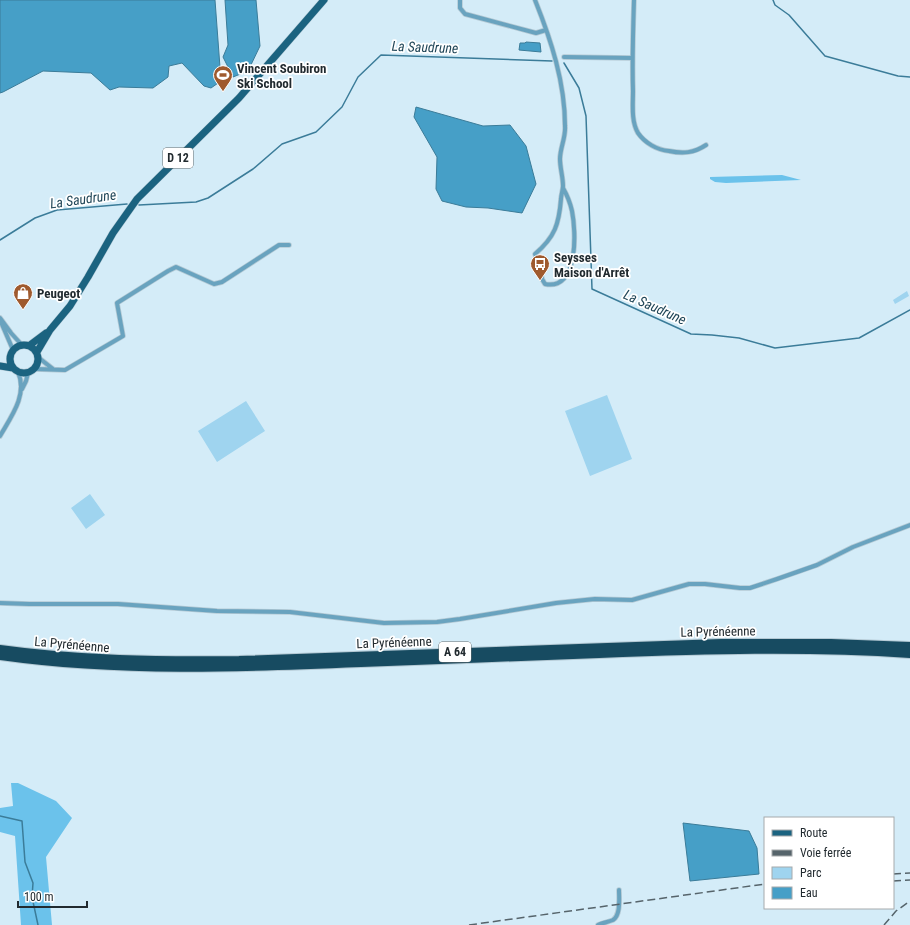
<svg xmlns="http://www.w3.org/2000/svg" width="910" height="925" font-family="'Roboto Condensed',sans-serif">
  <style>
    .green { fill: #9fd4ef }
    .forest { fill: #6bc2eb }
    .water { fill: #469fc7; stroke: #3b7c99 }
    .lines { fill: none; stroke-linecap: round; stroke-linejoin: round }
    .stream { stroke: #3b7c99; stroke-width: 1.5 }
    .minor-casing { stroke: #b4c9d4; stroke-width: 5.5 }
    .primary-casing { stroke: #b4c9d4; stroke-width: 8 }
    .motorway-casing { stroke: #b4c9d4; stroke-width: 10 }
    .minor { stroke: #69a3bf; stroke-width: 4 }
    .primary { stroke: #1b6380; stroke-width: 7 }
    .motorway { stroke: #174b61; stroke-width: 8 }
    .rail { stroke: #56646b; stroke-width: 1.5; stroke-dasharray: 8 4; stroke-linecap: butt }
    .labels { text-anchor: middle; stroke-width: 3.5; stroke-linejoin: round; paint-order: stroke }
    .shield { fill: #fff; stroke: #646a6d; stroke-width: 1 }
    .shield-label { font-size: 12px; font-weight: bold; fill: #212a2f }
    .poi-label { font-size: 13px; font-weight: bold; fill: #212a2f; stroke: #fff; text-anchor: start }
    .street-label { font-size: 13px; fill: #212a2f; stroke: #fff }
    .water-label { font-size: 14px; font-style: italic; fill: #1f4557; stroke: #fff }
  </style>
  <rect width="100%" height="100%" fill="#d4ecf8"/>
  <path class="green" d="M 907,291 L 909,296 L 895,304 L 893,300 Z
    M 607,395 L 632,459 L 590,476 L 565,411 Z
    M 246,401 L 265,431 L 217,462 L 198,431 Z
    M 90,494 L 105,515 L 86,529 L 71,508 Z"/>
  <path class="forest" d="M 782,175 L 801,180 L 726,183 L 715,182 L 710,179 L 710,177 Z
    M 11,783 L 18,783 L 56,801 L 72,818 L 46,857 L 52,925 L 21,925 L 15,836 L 0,832 L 0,808 L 13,806 Z"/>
  <path class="water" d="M 0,0 L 215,0 L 221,81 L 211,88 L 204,86 L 182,63 L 169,66 L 168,77 L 153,88 L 119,87 L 110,90 L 91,73 L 43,71 L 3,92 L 0,93 Z
    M 225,0 L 256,0 L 260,46 L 248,71 L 233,77 L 223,57 L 228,45 Z
    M 526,42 L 540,43 L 541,52 L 519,50 L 520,43 L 525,43 Z
    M 416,107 L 483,126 L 510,125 L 526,146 L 536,184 L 522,213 L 488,208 L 466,207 L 442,201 L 436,189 L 437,157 L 414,117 Z
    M 683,823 L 749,831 L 757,848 L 759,874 L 690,881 Z"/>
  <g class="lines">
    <path class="stream" d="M 773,0 L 775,5 L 789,15 L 825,56 L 898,76 L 910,77
      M 564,63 L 579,88 L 586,116 L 592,289 L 691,334 L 712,335 L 739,338 L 775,348 L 859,338 L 910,310
      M 139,205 L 196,202 L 208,198 L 253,169 L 282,144 L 316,132 L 342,107 L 358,77 L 381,55 L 552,61
      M 0,240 L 35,218 L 57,210 L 127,204
      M 0,816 L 22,821 L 25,862 L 33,883 L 32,897 L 38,925"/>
    <defs>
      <path id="minor" d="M 460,0 L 460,8 L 465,14 L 536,33 L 546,30
        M 535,0 C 551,40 565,82 565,126 C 566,137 560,148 560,159 C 560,168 563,177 563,186 C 563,190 561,195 561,199 C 559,224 555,237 535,254 L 540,265 L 542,279 L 545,284 C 579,291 576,231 572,211 C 570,202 567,195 563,188
        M 634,0 C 633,31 632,61 633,91 C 633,105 631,121 638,133 C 645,143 657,150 669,151 C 683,154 694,153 706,145
        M 564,57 L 632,58
        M 0,318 L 11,333 L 21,344
        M 1,322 L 13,350
        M 39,358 L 53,369
        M 35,369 L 65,370 L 123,336 L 117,303 L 168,271 L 176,267 L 214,284 L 222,282 L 279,245 L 289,245
        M 22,389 L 26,381 L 28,373
        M 0,436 C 11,417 28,395 18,372
        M 0,603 L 29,604 L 118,604 L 217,611 L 290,612 L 384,623 L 437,622 L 460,619 L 556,603 L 595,599 L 632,600 L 689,584 L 705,584 L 740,588 L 750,588 L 777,579 L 817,565 L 853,547 L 910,525
        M 598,925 C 602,923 608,922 613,920 C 621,915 619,898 619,890"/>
      <path id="primary" d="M10 359a14 14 0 1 1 28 0a14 14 0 1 1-28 0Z
        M 30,345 L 46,333
        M 37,352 L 50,330 L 70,306 L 88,277 L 113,233 L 137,199 L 239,98 L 324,0
        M 0,366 L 13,368"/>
      <path id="motorway" d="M 0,649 C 79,660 159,661 239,660 L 721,643 L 831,643 L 910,646
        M 0,656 C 120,673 241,668 361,663 C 440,660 520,657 599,654 C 703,650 806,647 910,654"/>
    </defs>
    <use href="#minor" class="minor-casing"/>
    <use href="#primary" class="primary-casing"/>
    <use href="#motorway" class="motorway-casing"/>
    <use href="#minor" class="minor"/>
    <use href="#primary" class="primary"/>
    <use href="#motorway" class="motorway"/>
    <path class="rail" d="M 893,874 L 910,873
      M 893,881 L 910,880
      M 469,925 L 765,884
      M 884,925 L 896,911 L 910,901"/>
  </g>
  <defs>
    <symbol id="stadium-pin" viewBox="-11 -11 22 30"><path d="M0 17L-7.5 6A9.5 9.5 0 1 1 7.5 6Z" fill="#9f5a2e" stroke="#fff"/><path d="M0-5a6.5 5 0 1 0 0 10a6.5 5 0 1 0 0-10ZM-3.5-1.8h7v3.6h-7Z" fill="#fff"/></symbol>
    <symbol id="bus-pin" viewBox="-11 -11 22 30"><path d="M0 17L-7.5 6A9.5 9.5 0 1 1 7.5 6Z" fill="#9f5a2e" stroke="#fff"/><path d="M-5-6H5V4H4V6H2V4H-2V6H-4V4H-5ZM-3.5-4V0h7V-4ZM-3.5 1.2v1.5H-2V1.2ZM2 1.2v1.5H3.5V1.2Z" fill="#fff"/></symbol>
    <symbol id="shop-pin" viewBox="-11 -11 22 30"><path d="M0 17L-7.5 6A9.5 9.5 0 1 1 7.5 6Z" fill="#9f5a2e" stroke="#fff"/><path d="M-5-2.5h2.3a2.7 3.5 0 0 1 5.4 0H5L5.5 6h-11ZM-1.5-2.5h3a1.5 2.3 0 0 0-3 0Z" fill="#fff"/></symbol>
  </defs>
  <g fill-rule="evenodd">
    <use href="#stadium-pin" x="212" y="64" width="22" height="30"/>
    <use href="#bus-pin" x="529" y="253" width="22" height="30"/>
    <use href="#shop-pin" x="12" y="282" width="22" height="30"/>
  </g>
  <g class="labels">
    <g class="shield">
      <rect x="163" y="148" width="30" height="20" rx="3"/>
      <rect x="439" y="642" width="32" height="20" rx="3"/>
    </g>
    <g class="shield-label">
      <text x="178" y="162">D 12</text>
      <text x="455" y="656">A 64</text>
    </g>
    <g class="poi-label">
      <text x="237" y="73">Vincent Soubiron<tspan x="237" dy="15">Ski School</tspan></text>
      <text x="554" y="262">Seysses<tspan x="554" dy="15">Maison d'Arrêt</tspan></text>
      <text x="37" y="298">Peugeot</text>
    </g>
    <g class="street-label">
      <text transform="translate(718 631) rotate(-1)" y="5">La Pyrénéenne</text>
      <text transform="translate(394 642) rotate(-2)" y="5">La Pyrénéenne</text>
      <text transform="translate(72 644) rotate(5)" y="5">La Pyrénéenne</text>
    </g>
    <g class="water-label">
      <text transform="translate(425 47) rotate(2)" y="5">La Saudrune</text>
      <text transform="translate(83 199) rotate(-8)" y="5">La Saudrune</text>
      <text transform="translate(655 307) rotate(24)" y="5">La Saudrune</text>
    </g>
  </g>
  <rect x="764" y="817" width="130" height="92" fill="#ffffff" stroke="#a6aaac"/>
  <rect x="772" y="830" width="20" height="6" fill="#1b6380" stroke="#a6aaac"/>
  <text x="800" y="837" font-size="12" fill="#212a2f">Route</text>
  <rect x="772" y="850" width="20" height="6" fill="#56646b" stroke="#a6aaac"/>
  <text x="800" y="857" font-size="12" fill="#212a2f">Voie ferrée</text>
  <rect x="772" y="867" width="20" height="12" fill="#9fd4ef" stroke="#a6aaac"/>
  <text x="800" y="877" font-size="12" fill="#212a2f">Parc</text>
  <rect x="772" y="887" width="20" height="12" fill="#469fc7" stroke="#a6aaac"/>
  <text x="800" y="897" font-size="12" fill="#212a2f">Eau</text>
  <path d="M18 901v6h69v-6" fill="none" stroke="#212a2f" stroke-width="2"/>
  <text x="24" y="901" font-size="12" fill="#212a2f" stroke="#ffffff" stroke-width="3" paint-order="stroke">100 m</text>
</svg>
